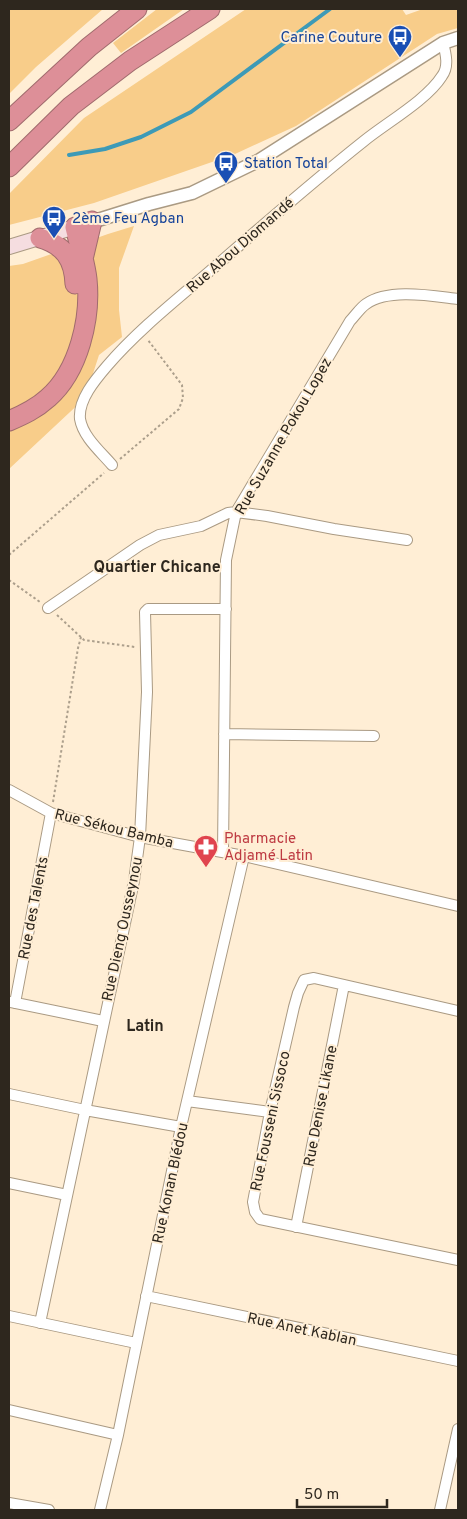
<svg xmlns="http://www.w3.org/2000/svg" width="467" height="1519" font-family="Overpass,sans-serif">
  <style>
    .green { fill: #f8cd8a }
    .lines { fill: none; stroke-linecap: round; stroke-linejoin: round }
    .stream { stroke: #3d9ab7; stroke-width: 4 }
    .minor-casing { stroke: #aa9a83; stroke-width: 12 }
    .tertiary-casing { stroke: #aa9a83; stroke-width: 15 }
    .secondary-casing { stroke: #aa9a83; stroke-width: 16 }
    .motorway-casing { stroke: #a06b6d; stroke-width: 21 }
    .path { stroke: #ac9f8c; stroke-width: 2; stroke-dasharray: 2.5 2.5; stroke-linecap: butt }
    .minor { stroke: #fff; stroke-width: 10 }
    .tertiary { stroke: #fff; stroke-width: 12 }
    .secondary { stroke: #f5dde0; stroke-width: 14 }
    .motorway { stroke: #dd8f98; stroke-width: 19 }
    .labels { text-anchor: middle; stroke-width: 4; stroke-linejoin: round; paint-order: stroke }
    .transit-label { font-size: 15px; fill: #164399; stroke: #ffeed5; text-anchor: start }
    .street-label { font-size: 15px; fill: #2e271e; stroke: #ffeed5 }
    .health-label { font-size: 15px; fill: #be3a42; stroke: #ffeed5; text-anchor: start }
    .neighbourhood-label { font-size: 16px; font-weight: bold; fill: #2e271e; stroke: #ffeed5 }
  </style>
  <rect width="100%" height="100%" fill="#ffeed5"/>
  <path class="green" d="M 9,9 L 103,9 L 36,67 L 9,94 Z
    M 157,9 L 184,9 L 121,53 L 113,43 Z
    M 246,9 L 402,9 L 406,15 L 423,9 L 458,9 L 458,28 L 437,34 L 296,126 L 235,154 L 94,203 L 9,225 L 9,194 L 84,118 Z
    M 134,226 L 119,268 L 119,310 L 122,337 L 99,355 L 85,398 L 9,469 L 9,266 L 23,264 L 108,234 Z"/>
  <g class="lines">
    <path class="stream" d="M 69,155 L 105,149 L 141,137 L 191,112 L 330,9"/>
    <defs>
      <path id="minor" d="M 112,465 C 101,452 83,437 80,419 C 78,400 95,380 107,366 C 137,331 175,301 210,271 C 261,227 311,183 364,141 C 386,123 427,100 442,76 C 449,67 446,54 443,43
        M 48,608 L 140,545 L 159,535 L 201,526 L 228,513 L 236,512 L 267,516 L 334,529 L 407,540
        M 224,734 L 374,736
        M 9,790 L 51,813 L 140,837 L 244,856 L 458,906
        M 223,852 L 226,560 L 236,512 L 350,321 C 355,316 360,308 366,304 C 389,288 432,296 458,299
        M 11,1002 L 103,1021
        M 15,1003 L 51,813
        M 458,1011 L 314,978 L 304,980 L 298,993 L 294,1007 L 270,1112 L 253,1202 L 255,1212 L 260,1219 L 458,1260
        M 9,1094 L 85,1110 L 181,1127
        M 187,1101 L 270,1112
        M 9,1183 L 67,1195
        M 296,1227 L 344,985
        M 146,1296 L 458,1361
        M 9,1316 L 136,1343
        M 40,1323 L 134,881 L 140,837 L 147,692 L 145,612 L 148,609 L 226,609
        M 9,1410 L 118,1435
        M 9,1503 L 49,1510
        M 100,1510 L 118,1435 L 181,1127 L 244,856
        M 440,1510 L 458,1429"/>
      <path id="tertiary" d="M 85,224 L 149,204 L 192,193 L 258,161 L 443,43 L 458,38"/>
      <path id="secondary" d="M 9,247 L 75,227"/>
      <path id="motorway" d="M 9,121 L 89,47 L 137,9
        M 9,167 L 71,106 L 130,61 L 210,9
        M 40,238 C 64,245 74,259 75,284
        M 84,255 L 92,221
        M 9,421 C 23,415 36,409 48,398 C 79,371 91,318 87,279 C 85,261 79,244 75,227"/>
    </defs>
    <use href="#minor" class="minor-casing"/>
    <use href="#tertiary" class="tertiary-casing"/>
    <use href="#secondary" class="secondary-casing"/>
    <use href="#motorway" class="motorway-casing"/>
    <path class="path" d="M 120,459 L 179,409 L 183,398 L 182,385 L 148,340
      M 9,555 L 104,473
      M 9,580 L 40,602
      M 57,615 L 84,640 L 135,647
      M 53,802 L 78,648 L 81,637"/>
    <use href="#minor" class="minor"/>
    <use href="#tertiary" class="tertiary"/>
    <use href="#secondary" class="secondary"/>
    <use href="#motorway" class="motorway"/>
  </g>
  <defs>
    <symbol id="bus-pin" viewBox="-11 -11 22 30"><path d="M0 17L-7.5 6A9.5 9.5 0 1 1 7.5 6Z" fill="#1a4fb4" stroke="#ffeed5"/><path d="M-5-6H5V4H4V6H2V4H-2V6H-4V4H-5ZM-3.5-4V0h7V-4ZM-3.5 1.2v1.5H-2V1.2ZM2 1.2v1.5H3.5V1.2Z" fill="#fff"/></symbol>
    <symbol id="pharmacy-pin" viewBox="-11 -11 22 30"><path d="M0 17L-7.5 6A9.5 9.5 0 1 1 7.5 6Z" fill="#e0444e" stroke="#ffeed5"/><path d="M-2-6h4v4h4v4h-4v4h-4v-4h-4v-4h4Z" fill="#fff"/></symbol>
  </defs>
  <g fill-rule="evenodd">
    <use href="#bus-pin" x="386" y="23" width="28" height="38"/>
    <use href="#bus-pin" x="212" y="149" width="28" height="38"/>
    <use href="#bus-pin" x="40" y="204" width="28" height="38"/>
    <use href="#pharmacy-pin" x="192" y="833" width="28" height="38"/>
  </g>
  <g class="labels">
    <g class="transit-label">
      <text x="382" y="42" text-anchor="end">Carine Couture</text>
      <text x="244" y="168">Station Total</text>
      <text x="72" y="223">2ème Feu Agban</text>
    </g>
    <g class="street-label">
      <text transform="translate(240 245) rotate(-41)" y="5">Rue Abou Diomandé</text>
      <text transform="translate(283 436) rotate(-60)" y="5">Rue Suzanne Pokou Lopez</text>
      <text transform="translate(114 828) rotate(14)" y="5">Rue Sékou Bamba</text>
      <text transform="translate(33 908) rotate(-79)" y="5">Rue des Talents</text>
      <text transform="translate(122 929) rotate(-78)" y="5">Rue Dieng Ousseynou</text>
      <text transform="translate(320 1106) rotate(-79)" y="5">Rue Denise Likane</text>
      <text transform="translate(270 1121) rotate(-78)" y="5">Rue Fousseni Sissoco</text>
      <text transform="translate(170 1183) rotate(-78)" y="5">Rue Konan Blédou</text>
      <text transform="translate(302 1329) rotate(12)" y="5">Rue Anet Kablan</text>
    </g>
    <g class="health-label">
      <text x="224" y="843">Pharmacie<tspan x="224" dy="17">Adjamé Latin</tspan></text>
    </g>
    <g class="neighbourhood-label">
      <text x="157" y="572">Quartier Chicane</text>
      <text x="145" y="1031">Latin</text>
    </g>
  </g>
  <rect width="467" height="1519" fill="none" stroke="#2e271e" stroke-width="20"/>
  <path d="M297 1499v8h90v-8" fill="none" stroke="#2e271e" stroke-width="2.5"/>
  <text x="304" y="1499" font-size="15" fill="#2e271e" stroke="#ffeed5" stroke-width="4" paint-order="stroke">50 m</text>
</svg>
